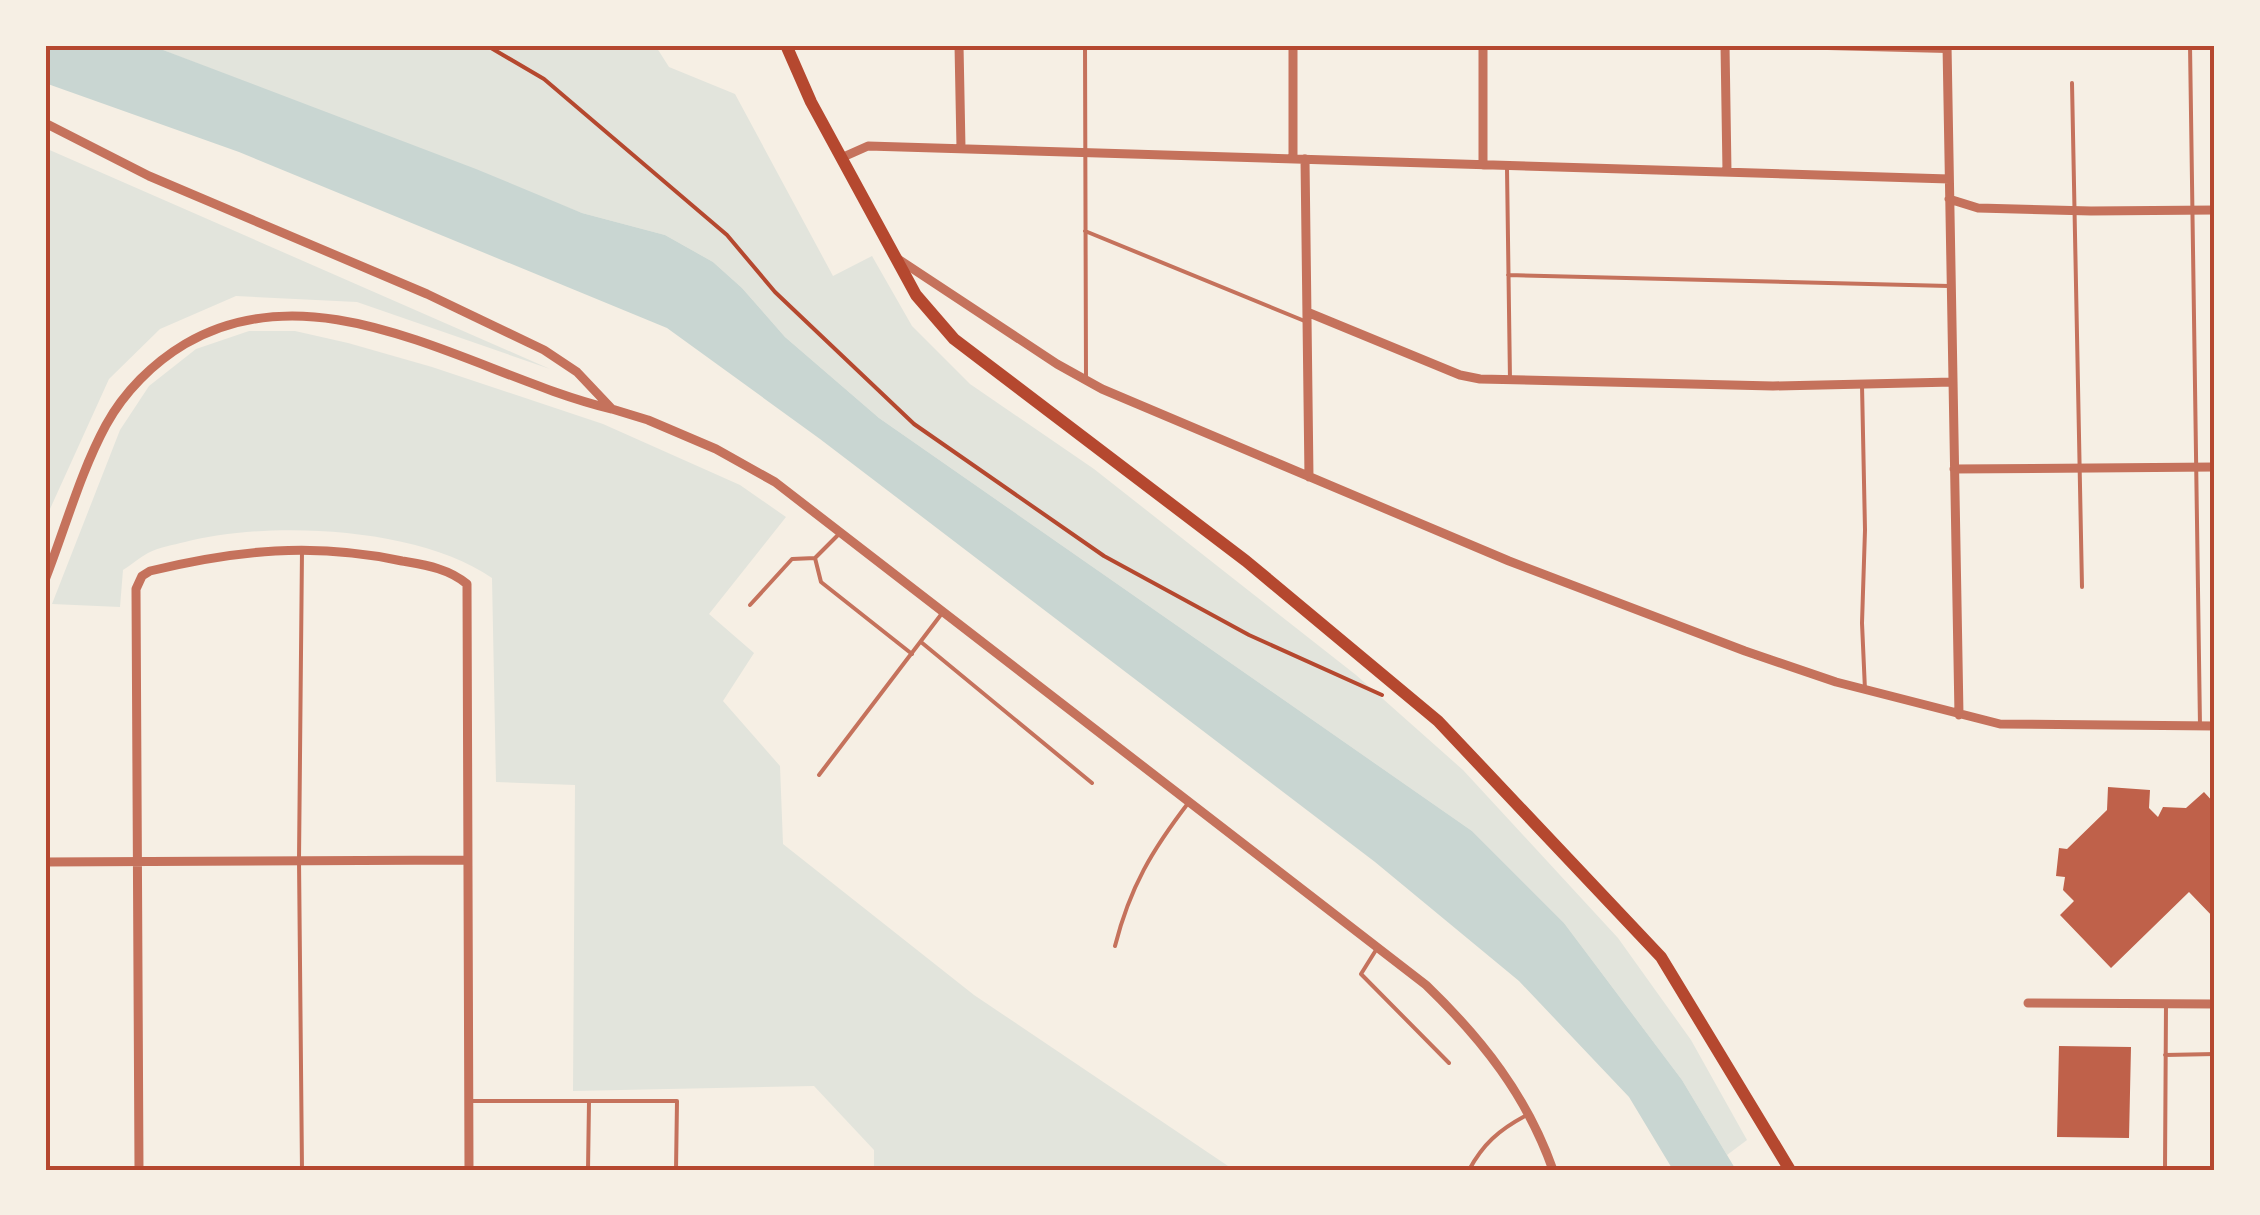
<svg xmlns="http://www.w3.org/2000/svg" width="2260" height="1215" font-family="Arial,sans-serif">
  <style>
    .green { fill: #e2e4dc }
    .water { fill: #c9d6d2 }
    .building { fill: #bf614a }
    .lines { fill: none; stroke-linecap: round; stroke-linejoin: round }
    .path { stroke: #b5482f; stroke-width: 4 }
    .service { stroke: #c5725c; stroke-width: 4 }
    .minor { stroke: #c5725c; stroke-width: 9 }
    .primary { stroke: #b5482f; stroke-width: 12 }
    .neatline { fill: none; stroke: #b5482f; stroke-width: 4 }
  </style>
  <rect width="100%" height="100%" fill="#f6efe4"/>
  <path class="green" d="M 150,45 L 655,45 L 669,67 L 735,94 L 833,276 L 872,256 L 912,326 L 970,384 L 1094,469 L 1356,675 L 1463,770 L 1618,938 L 1691,1040 L 1747,1140 L 1727,1155 L 1682,1080 L 1564,923 L 1472,831 L 879,418 L 785,337 L 742,288 L 713,262 L 665,235 L 582,213 Z
    M 45,148 L 550,369 L 357,302 L 236,296 L 160,329 L 109,379 L 45,520 Z
    M 249,331 L 295,331 L 348,343 L 432,367 L 603,424 L 740,485 L 786,517 L 709,614 L 754,653 L 723,701 L 780,766 L 783,844 L 974,995 L 1234,1170 L 874,1170 L 874,1150 L 814,1086 L 573,1091 L 575,785 L 496,782 L 492,578 C 419,527 270,520 185,542 C 173,545 159,547 148,553 C 139,558 131,565 123,570 L 120,607 L 52,604 L 120,430 L 149,386 L 196,349 Z"/>
  <path class="water" d="M 45,45 L 150,45 L 476,169 L 582,213 L 665,235 L 713,262 L 742,288 L 785,337 L 879,418 L 1472,831 L 1564,923 L 1682,1080 L 1736,1170 L 1673,1170 L 1629,1097 L 1519,981 L 1375,862 L 820,439 L 667,328 L 239,152 L 45,83 Z"/>
  <path class="building" d="M 2108,787 L 2150,790 L 2149,808 L 2158,817 L 2163,807 L 2186,808 L 2204,792 L 2215,804 L 2215,919 L 2189,892 L 2111,968 L 2060,915 L 2074,901 L 2063,890 L 2065,877 L 2056,876 L 2059,848 L 2067,849 L 2107,810 Z
    M 2059,1046 L 2131,1047 L 2129,1138 L 2057,1137 Z"/>
  <g class="lines">
    <path class="path" d="M 486,45 L 544,79 L 727,235 L 775,292 L 914,424 L 1104,556 L 1249,635 L 1382,695"/>
    <path class="service" d="M 1085,45 L 1086,376
      M 1708,45 L 1947,51
      M 2190,45 L 2200,726
      M 2072,83 L 2082,587
      M 1507,169 L 1510,380
      M 1085,231 L 1307,322
      M 1508,275 L 1949,286
      M 1862,385 L 1865,530 L 1862,623 L 1865,690
      M 839,534 L 815,558 L 821,582 L 912,654
      M 302,550 L 299,860 L 302,1170
      M 750,605 L 792,559 L 815,558
      M 921,642 L 1092,783
      M 819,775 L 943,612
      M 1115,946 C 1130,887 1152,850 1189,802
      M 1376,950 L 1361,974 L 1449,1063
      M 2165,1055 L 2215,1054
      M 469,1101 L 677,1101 L 676,1170
      M 469,1170 L 588,1170 L 589,1101
      M 1469,1170 C 1483,1144 1499,1130 1525,1116
      M 2165,1170 L 2166,1005"/>
    <path class="minor" d="M 959,45 L 961,148
      M 1293,45 L 1293,159
      M 1483,45 L 1483,165
      M 1725,45 L 1727,172
      M 1947,45 L 1959,715
      M 45,123 L 149,176 L 427,294 L 544,350 L 577,372 L 612,409 L 648,420 L 716,449 L 775,482 L 1426,985 C 1482,1039 1527,1096 1553,1170
      M 841,158 L 868,146 L 1949,179
      M 1305,159 L 1309,477
      M 1949,199 L 1978,208 L 2091,211 L 2215,210
      M 898,259 L 1057,364 L 1102,389 L 1509,561 L 1745,651 L 1836,682 L 2000,724 L 2215,726
      M 1307,312 L 1460,375 L 1480,379 L 1773,386 L 1953,382
      M 1954,469 L 2215,467
      M 45,580 C 65,529 80,473 106,425 C 124,392 153,363 185,344 C 321,264 477,377 612,409
      M 45,862 L 468,860
      M 2028,1003 L 2215,1004
      M 139,1170 L 136,589 L 142,576 L 150,571 C 236,550 314,542 402,561 C 425,565 448,568 467,584 L 469,1170"/>
    <path class="primary" d="M 786,45 L 811,102 L 916,295 L 954,339 L 1246,561 L 1438,721 L 1661,957 L 1790,1170"/>
  </g>
  <rect width="2260" height="1215" fill="none" stroke="#f6efe4" stroke-width="95"/>
  <rect x="48" y="48" width="2164" height="1120" class="neatline"/>
</svg>
